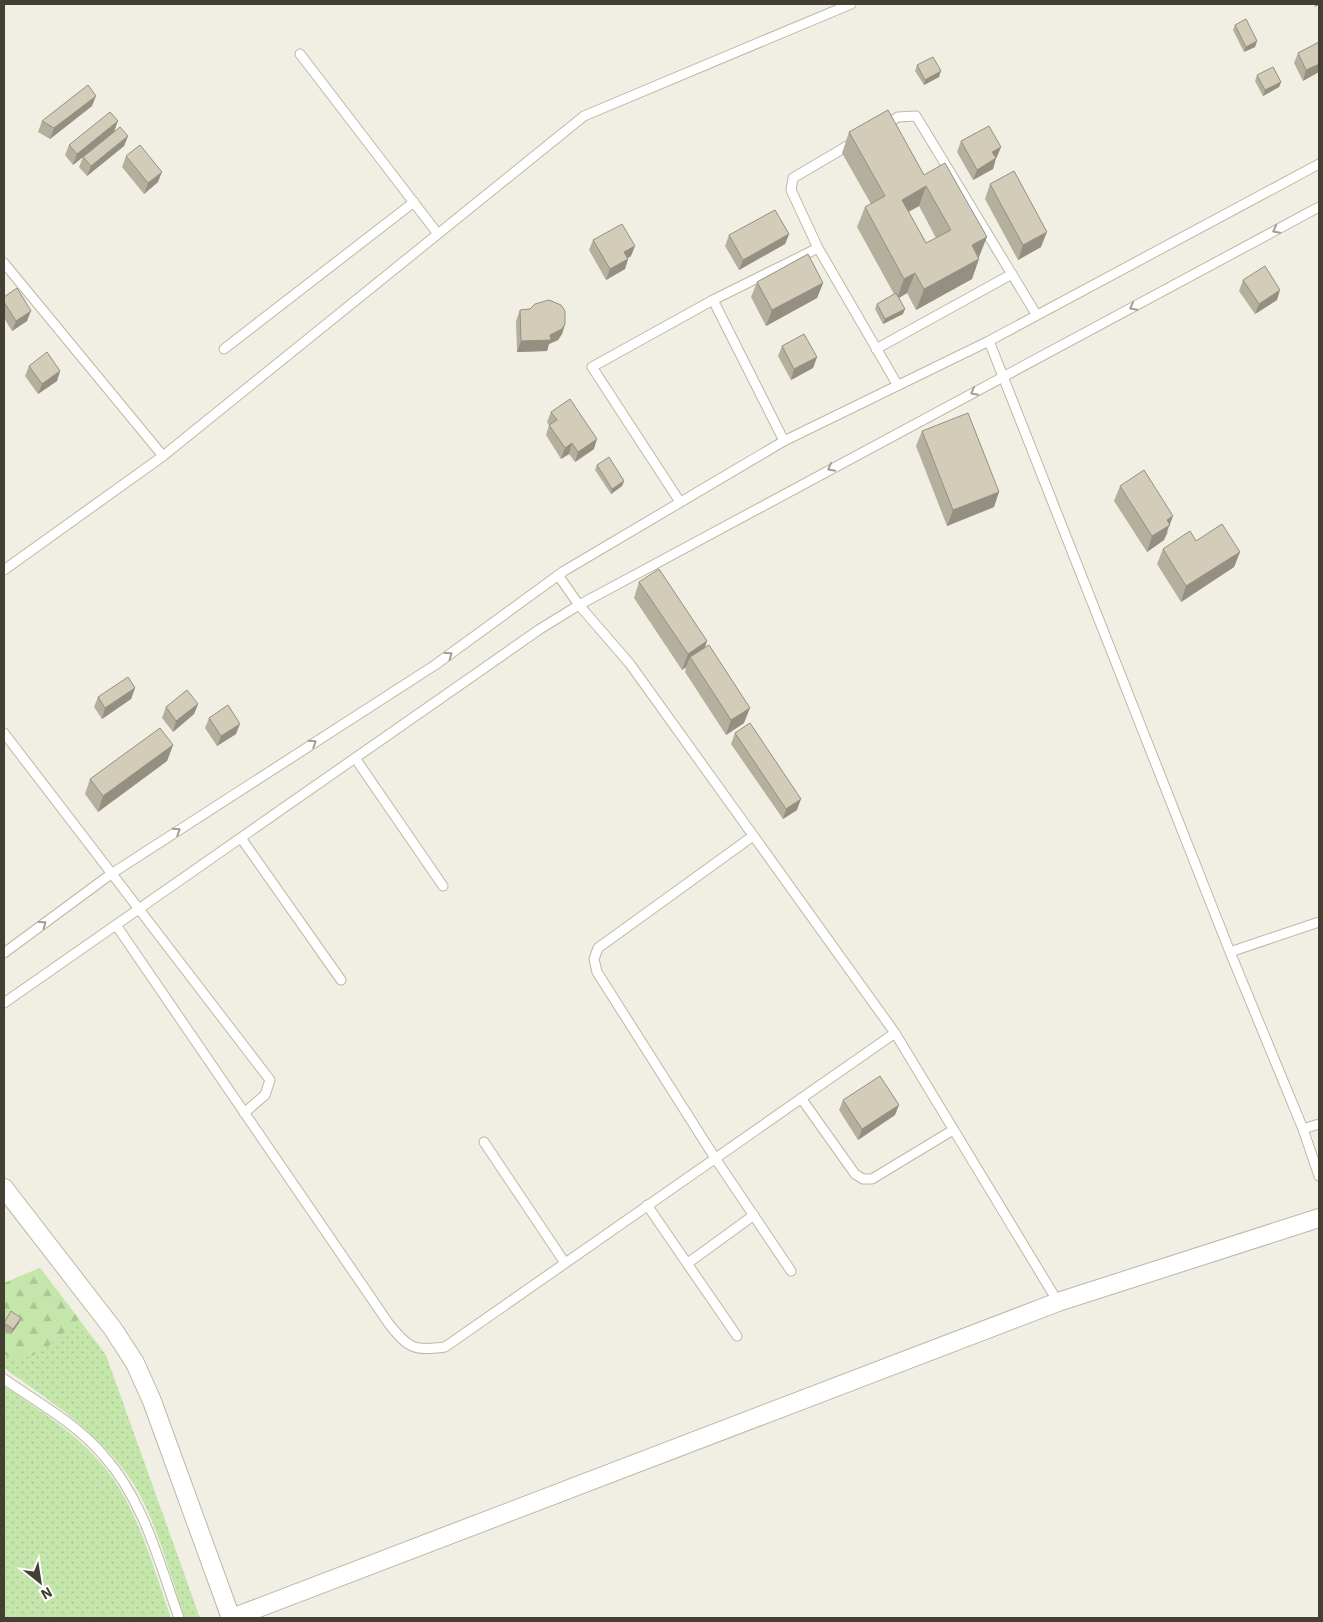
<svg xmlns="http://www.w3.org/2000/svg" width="1323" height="1622" font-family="'IBM Plex Sans',sans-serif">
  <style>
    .grass { fill: url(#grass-dots) }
    .forest { fill: url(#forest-firs) }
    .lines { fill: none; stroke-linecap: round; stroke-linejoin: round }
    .lane-casing { stroke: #bdb8a6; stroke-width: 11 }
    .street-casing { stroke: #bdb8a6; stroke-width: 20 }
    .lane { stroke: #fff; stroke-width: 9 }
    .street { stroke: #fff; stroke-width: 18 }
    .wall { fill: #b5af9e; fill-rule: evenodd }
    .shaded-wall { fill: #948f81 }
    .building { fill: #d3ccb8; stroke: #948f81; fill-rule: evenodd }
    .oneway { stroke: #a19f99 }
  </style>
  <defs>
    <pattern id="grass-dots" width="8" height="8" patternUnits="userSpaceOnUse" patternTransform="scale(1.25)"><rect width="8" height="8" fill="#c4e6ab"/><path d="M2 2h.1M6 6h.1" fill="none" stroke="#aac694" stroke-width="1.8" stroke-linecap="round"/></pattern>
    <pattern id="forest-firs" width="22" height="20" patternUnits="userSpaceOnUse" patternTransform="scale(1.25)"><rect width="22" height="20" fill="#c4e6ab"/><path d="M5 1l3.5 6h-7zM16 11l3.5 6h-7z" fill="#aac694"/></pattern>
  </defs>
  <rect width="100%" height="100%" fill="#f1efe3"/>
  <path class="grass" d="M 40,1268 L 106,1355 L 200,1618 L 185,1618 C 171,1578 155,1515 131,1480 C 99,1432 50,1401 4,1368 L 4,1283 Z
    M 4,1386 C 39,1410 78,1434 105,1468 C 139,1510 153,1568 171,1618 L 4,1618 Z"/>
  <path class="forest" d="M 40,1268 L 79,1319 C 60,1335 31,1371 4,1354 L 4,1283 Z"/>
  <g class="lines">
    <defs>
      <path id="lane" d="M 300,54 L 438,234
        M 883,126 L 898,117 L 916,116 L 1036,314
        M 854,142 L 793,178 L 791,190 L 818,248 L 897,384
        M 4,263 L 163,456
        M 713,300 L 784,441
        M 989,341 L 1230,952 L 1303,1129 L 1319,1176
        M 224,349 L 414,202
        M 876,349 L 1012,274
        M 680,502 L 592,367 L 713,300 L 818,248
        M 4,570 L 163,456 L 584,116 L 851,4
        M 558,575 L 579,605 L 630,664 L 895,1033 L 1058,1302
        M 4,733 L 270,1080 L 265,1095 L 244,1113
        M 355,758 L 443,886
        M 753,836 L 598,948 L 594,959 L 597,972 L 715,1158 L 791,1271
        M 241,838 L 341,980
        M 116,925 L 389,1324 C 409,1349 414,1351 445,1347 L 895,1033
        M 1230,952 L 1319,922
        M 4,953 L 111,874 L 435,665 L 564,571 L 784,441 L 989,341 L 1319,164
        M 4,1003 L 540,629 L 579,605 L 1319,207
        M 801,1098 L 855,1174 L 863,1179 L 872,1179 L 953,1130
        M 1303,1129 L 1319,1124
        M 484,1142 L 565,1263
        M 647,1205 L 737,1336
        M 688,1263 L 754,1215
        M 4,1379 C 37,1402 77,1424 104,1456 C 144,1501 159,1562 179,1618"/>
      <path id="street" d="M 4,1188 L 113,1329 L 135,1363 L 152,1401 L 231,1618
        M 232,1618 L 1058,1302 L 1319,1218"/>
    </defs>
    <use href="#lane" class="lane-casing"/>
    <use href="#street" class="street-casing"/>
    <use href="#lane" class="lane"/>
    <use href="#street" class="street"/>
  </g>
  <path class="wall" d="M 1235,25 L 1257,41 L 1255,47 L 1244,52 L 1233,30 Z
    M 1319,42 L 1303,81 L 1294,63 L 1298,53 Z
    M 917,65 L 939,77 L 924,85 L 915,71 Z
    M 1257,75 L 1281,82 L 1279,87 L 1263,96 L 1255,81 Z
    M 92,106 L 50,139 L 38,132 L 42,121 Z
    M 114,132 L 128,136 L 124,146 L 87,176 L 79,167 L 83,157 L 73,165 L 65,155 L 69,145 Z
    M 849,132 L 924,175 L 979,257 L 972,279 L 916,310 L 907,293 L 899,298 L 903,314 L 883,324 L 875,309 L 877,304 L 894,294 L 857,227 L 865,207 L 871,204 L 842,153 ZM 919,206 L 936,238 L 926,243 L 908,212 Z
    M 961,141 L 997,157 L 996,158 L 993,169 L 973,180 L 957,152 Z
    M 126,156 L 158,182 L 144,194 L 122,167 Z
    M 990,184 L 1041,247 L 1018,260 L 985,199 Z
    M 789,234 L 785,244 L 739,270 L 725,246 L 729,235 Z
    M 593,240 L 631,256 L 628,258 L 628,259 L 625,269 L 606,280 L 589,250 Z
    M 1243,280 L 1277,300 L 1255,314 L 1239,291 Z
    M 757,282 L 823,283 L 817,298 L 766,326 L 751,297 Z
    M 4,297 L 27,321 L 12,331 L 4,318 Z
    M 530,309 L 565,324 L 562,334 L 558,340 L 549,344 L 547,351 L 517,352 L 516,321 L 520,310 Z
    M 782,346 L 817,357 L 813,368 L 791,380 L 778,356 Z
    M 29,366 L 60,371 L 57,381 L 38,394 L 25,376 Z
    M 551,412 L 594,449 L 575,462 L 569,454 L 561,459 L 546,435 L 549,425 L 547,422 Z
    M 922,431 L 994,507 L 947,526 L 916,446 Z
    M 597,465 L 624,481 L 622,486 L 611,494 L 595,470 Z
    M 1120,486 L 1168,532 L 1164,540 L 1147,552 L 1114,501 Z
    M 1196,541 L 1240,552 L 1234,567 L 1181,602 L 1157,564 L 1163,549 Z
    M 639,582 L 705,647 L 744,723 L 726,735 L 685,672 L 686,667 L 682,670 L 634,598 Z
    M 135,688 L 131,699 L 102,719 L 94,707 L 98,697 Z
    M 198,704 L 194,714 L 173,732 L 162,718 L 166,707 Z
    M 209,718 L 236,734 L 217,746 L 205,728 Z
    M 735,733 L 797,810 L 783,819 L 731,744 Z
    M 173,745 L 167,761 L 98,812 L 85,794 L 90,779 Z
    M 843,1100 L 895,1115 L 858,1140 L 839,1110 Z
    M 4,1322 L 19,1323 L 11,1334 L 4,1329 Z"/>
  <path class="shaded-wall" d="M 1316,4 L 1319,4 L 1319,5 L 1314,7 Z
    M 1257,41 L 1255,47 L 1244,52 L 1246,47 Z
    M 1319,64 L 1319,72 L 1303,81 L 1306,70 Z
    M 941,71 L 939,77 L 924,85 L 925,80 Z
    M 1281,82 L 1279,87 L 1263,96 L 1265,90 Z
    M 96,96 L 92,106 L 50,139 L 54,128 Z
    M 118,121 L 114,132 L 73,165 L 77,154 Z
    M 128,136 L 124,146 L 87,176 L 91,166 Z
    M 1001,147 L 997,157 L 989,162 L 992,152 Z
    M 996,158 L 993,169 L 973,180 L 977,170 Z
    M 162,172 L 158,182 L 144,194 L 148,183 Z
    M 926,186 L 919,206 L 894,220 L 902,200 Z
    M 1047,232 L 1041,247 L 1018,260 L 1023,245 Z
    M 789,234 L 785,244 L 739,270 L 743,260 Z
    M 987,237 L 979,257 L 964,266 L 972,245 Z
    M 635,246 L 631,256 L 621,262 L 624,252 Z
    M 628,259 L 625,269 L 606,280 L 610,269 Z
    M 979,259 L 972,279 L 916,310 L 924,289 Z
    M 915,273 L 907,293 L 897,299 L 904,279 Z
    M 823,283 L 817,298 L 766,326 L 772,310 Z
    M 1280,290 L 1277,300 L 1255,314 L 1259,304 Z
    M 905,309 L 903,314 L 883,324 L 885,319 Z
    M 31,311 L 27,321 L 12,331 L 16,321 Z
    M 565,324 L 562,334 L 558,340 L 549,344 L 547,351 L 517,352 L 521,341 L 550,335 Z
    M 817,357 L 813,368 L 791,380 L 794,369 Z
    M 60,371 L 57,381 L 38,394 L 42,384 Z
    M 597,439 L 594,449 L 575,462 L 578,452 Z
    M 572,443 L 569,454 L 561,459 L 565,448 Z
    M 624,481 L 622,486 L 611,494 L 612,489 Z
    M 999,492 L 994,507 L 947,526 L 953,510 Z
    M 1173,516 L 1164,540 L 1147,552 L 1152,536 L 1167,520 Z
    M 1240,552 L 1234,567 L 1181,602 L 1186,586 Z
    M 707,641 L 702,657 L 690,657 L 686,667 L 682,670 L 688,654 Z
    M 135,688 L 131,699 L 102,719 L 105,708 Z
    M 198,704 L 194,714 L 173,732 L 176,721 Z
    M 750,708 L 744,723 L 726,735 L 731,720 Z
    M 240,724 L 236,734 L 217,746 L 221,736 Z
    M 173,745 L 167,761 L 98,812 L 103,796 Z
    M 801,799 L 797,810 L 783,819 L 786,809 Z
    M 899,1105 L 895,1115 L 858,1140 L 862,1129 Z
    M 21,1318 L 19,1323 L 11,1334 L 13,1329 Z"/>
  <path class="building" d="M 1246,19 L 1257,41 L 1246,47 L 1235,25 Z
    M 1319,42 L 1319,64 L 1306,70 L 1298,53 Z
    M 933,57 L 941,71 L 925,80 L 917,65 Z
    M 1273,67 L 1281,82 L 1265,90 L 1257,75 Z
    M 88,85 L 96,96 L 54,128 L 42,121 Z
    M 888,110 L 924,175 L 945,163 L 987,237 L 972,245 L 979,259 L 924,289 L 915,273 L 904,279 L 865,207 L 885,196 L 849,132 ZM 926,186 L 951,230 L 926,243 L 902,200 Z
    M 110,112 L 118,121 L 77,154 L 69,145 Z
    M 989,126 L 1001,147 L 992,152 L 996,158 L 977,170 L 961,141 Z
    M 120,127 L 128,136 L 91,166 L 83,157 Z
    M 140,145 L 162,172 L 148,183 L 126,156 Z
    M 1014,171 L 1047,232 L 1023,245 L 990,184 Z
    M 775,210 L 789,234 L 743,260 L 729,235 Z
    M 622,224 L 635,246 L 624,252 L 628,259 L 610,269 L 593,240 Z
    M 808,254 L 823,283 L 772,310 L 757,282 Z
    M 1265,266 L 1280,290 L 1259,304 L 1243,280 Z
    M 17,288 L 31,311 L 16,321 L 4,302 L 4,297 Z
    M 896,293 L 905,309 L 885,319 L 877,304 Z
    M 549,300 L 561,305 L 565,311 L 565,324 L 562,329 L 550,335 L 551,340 L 521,341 L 520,310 L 530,309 L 535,304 Z
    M 804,334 L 817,357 L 794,369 L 782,346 Z
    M 47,352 L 60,371 L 42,384 L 29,366 Z
    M 570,399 L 597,439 L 578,452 L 572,443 L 565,448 L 549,425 L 557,420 L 551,412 Z
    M 968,413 L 999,492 L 953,510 L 922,431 Z
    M 609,457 L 624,481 L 612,489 L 597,465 Z
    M 1144,470 L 1173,516 L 1167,520 L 1170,525 L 1152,536 L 1120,486 Z
    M 1222,524 L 1240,552 L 1186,586 L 1163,549 L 1190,531 L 1196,541 Z
    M 659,569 L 707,641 L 688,654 L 639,582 Z
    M 709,645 L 750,708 L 731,720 L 690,657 Z
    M 128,677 L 135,688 L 105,708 L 98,697 Z
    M 187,690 L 198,704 L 176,721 L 166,707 Z
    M 228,705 L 240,724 L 221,736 L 209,718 Z
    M 750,723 L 801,799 L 786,809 L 735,733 Z
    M 160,728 L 173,745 L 103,796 L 90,779 Z
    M 880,1076 L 899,1105 L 862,1129 L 843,1100 Z
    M 11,1311 L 21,1318 L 13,1329 L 4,1323 Z"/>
  <defs><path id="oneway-chevron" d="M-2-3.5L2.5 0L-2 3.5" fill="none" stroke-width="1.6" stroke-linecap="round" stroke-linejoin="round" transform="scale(1.25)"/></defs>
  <g class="oneway">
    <use href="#oneway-chevron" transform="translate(1276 230) rotate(152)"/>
    <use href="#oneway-chevron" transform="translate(1133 307) rotate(152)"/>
    <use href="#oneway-chevron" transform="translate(974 392) rotate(152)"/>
    <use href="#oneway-chevron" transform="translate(831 468) rotate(152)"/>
    <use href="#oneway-chevron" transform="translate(449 655) rotate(-36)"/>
    <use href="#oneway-chevron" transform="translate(313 743) rotate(-33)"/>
    <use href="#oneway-chevron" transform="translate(177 831) rotate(-33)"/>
    <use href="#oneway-chevron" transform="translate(43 924) rotate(-36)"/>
  </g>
  <rect width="1323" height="1622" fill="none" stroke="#433f33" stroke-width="10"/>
  <g transform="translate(40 1582) rotate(150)" stroke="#ffffff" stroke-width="4" paint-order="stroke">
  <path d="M0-4L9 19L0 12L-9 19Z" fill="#433f33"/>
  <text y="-8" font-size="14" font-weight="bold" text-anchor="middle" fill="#433f33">N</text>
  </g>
</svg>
